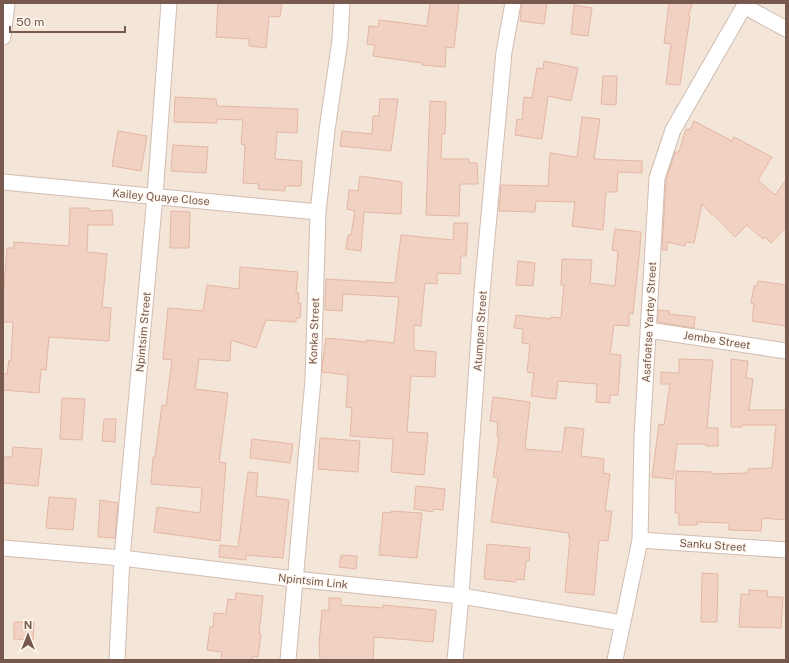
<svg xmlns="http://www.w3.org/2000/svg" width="789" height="663" font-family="'Public Sans',sans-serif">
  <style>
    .residential { fill: #f4e5d9 }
    .building { fill: #f1d1c2; stroke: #e4b6a3 }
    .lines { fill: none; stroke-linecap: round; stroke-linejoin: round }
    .street-casing { stroke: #d1bdb2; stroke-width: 17 }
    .street { stroke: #fff; stroke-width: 15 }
    .labels { text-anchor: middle; stroke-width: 3; stroke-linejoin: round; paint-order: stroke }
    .street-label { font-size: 11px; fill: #77594d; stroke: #fff8f1 }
  </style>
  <rect width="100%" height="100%" fill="#fcf4ea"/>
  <path class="residential" d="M 3,3 L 786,3 L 786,660 L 3,660 Z"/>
  <path class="building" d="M 218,3 L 282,3 L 280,17 L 269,16 L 266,48 L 249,46 L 249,39 L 216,37 Z
    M 430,3 L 459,3 L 454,48 L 446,47 L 445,67 L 422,65 L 422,63 L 373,56 L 375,45 L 367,44 L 369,26 L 378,27 L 379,20 L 427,26 Z
    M 522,3 L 547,3 L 544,24 L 520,21 Z
    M 669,3 L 693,3 L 688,15 L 690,16 L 680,85 L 666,84 L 671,44 L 664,43 Z
    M 574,5 L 592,8 L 588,36 L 571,34 Z
    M 544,61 L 578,68 L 571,101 L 548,96 L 542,139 L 515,135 L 517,119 L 522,120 L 524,97 L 532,98 L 537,68 L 543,69 Z
    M 603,76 L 617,76 L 616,105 L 601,104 Z
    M 175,97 L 216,99 L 217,106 L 298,109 L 297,133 L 277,132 L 275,159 L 302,161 L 301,186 L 285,186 L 285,191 L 258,189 L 259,184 L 243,183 L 245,145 L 241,144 L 243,120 L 217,119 L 217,123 L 174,122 Z
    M 380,99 L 398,99 L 391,151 L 340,146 L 342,131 L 372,134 L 373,116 L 379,116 Z
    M 430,101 L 446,102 L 445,134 L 442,134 L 441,159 L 469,159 L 469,163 L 477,163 L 478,184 L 460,184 L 459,216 L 426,215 Z
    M 582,117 L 600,119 L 594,159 L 642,161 L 642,173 L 618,172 L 617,192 L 606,192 L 603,230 L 572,226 L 575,202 L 536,201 L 535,212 L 499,211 L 501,185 L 548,186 L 550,153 L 577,157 Z
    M 694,121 L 732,141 L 734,137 L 772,157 L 758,180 L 775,195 L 786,180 L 786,227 L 771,243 L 765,237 L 763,239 L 747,225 L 735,237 L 713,214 L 712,215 L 702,204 L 694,243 L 686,242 L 685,246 L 667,242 L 667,250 L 662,250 L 666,180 L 675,152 L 679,152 L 686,129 L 690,130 Z
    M 118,131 L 147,136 L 141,171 L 112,166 Z
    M 173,145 L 208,147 L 206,173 L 171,171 Z
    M 360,176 L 402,182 L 401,214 L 364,212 L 361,251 L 346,249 L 348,235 L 351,235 L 355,211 L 347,209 L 349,190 L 358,191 Z
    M 70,208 L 89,208 L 89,211 L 112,210 L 113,225 L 88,225 L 87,252 L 107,254 L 102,307 L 111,308 L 109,341 L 49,337 L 46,370 L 41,369 L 39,393 L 3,390 L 3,374 L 7,374 L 9,360 L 11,361 L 13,322 L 3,322 L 3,288 L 4,288 L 7,248 L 14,248 L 14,242 L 69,246 Z
    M 171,211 L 190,212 L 189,248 L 170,248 Z
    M 454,223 L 468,223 L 466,256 L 461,256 L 460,274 L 437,273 L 437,284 L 425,283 L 421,326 L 414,325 L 414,350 L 436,352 L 435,377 L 411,376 L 407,432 L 428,433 L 424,475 L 391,472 L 393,439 L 350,436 L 352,408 L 346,407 L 348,375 L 322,372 L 322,366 L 326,338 L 367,342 L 367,340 L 394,343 L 399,297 L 343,294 L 342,311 L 325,310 L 326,279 L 395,283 L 401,235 L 453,240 Z
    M 615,229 L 641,232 L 640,247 L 633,314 L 629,313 L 629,326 L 614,325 L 610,354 L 621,355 L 618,395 L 610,395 L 610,403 L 596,402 L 597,384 L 558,381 L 556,399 L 531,396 L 534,373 L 527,372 L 530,344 L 522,343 L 523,329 L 514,328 L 516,315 L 551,319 L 551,317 L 561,318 L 564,285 L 561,285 L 562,259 L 592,260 L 590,283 L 615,286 L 618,251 L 612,250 Z
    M 518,261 L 535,263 L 533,286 L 516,285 Z
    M 240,267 L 298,272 L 296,293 L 299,293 L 298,303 L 301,303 L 300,318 L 296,318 L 296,322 L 266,320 L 256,348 L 231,340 L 230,361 L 199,359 L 195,389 L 228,393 L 219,462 L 226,463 L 220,541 L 154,532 L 157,507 L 200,513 L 202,488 L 151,484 L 153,457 L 155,458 L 162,405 L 166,406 L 172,360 L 163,359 L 168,308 L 203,311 L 207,285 L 239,289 Z
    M 758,281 L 786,285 L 786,326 L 752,321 L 754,304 L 751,303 L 754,286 L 757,286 Z
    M 658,310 L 670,311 L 669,314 L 695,317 L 694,328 L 658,322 Z
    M 679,359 L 713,360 L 707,428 L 718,428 L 718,446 L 706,446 L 706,444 L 677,444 L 673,479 L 652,477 L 659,424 L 664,425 L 670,384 L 661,384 L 661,372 L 679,373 Z
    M 731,359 L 748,361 L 746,378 L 753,379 L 749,410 L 786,410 L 786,520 L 762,518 L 761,531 L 729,530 L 729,523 L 697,522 L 697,525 L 679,525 L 679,513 L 675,513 L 676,471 L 712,472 L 712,474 L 748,473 L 748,469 L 772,468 L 776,425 L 742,425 L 742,427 L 731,427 Z
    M 493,397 L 530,402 L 525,449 L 562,452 L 565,427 L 584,429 L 581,456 L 604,459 L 603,473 L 610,474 L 605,511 L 612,511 L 608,541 L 599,540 L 594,595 L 565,592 L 570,537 L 568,537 L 569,533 L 491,522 L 498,477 L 493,477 L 499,437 L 497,436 L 498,422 L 490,421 Z
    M 62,398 L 85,399 L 82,440 L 60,439 Z
    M 104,419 L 116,419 L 115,442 L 102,441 Z
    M 320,438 L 360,441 L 358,472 L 318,469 Z
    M 252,439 L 293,444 L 290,463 L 250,458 Z
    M 13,447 L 42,449 L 38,486 L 3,483 L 3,457 L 12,457 Z
    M 248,472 L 258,473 L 256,496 L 289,500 L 283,558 L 246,555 L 246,560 L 219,557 L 220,545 L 238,547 Z
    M 416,486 L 445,489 L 443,510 L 433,509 L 433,512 L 414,509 Z
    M 49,497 L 76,499 L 73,530 L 46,528 Z
    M 100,500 L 118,503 L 115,538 L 98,537 Z
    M 391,511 L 422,513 L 417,558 L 379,555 L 383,512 L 391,513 Z
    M 487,544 L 530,548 L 529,561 L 526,561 L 524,580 L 516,579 L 516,582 L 484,579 Z
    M 341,555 L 357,556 L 356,569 L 339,567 Z
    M 702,573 L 718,574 L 717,622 L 701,622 Z
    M 749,590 L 768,591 L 767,597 L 783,597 L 781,628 L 739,627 L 741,594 L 749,595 Z
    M 236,593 L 263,596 L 259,634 L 261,634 L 258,657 L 253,656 L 252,660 L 221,660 L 222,652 L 207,650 L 210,627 L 213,627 L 214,613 L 226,614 L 228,599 L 235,600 Z
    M 329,598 L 341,598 L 341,605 L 383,608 L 383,605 L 436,610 L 433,642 L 374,637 L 373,660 L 320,660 L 319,645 L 322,610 L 329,610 Z
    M 14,622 L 34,622 L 33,640 L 14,639 Z"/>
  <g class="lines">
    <defs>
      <path id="street" d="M 744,6 L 786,29
        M 3,37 L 7,3
        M 3,182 L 318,212
        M 648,330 L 786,351
        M 640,540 L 786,550
        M 3,548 L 122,558 L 294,579 L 461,596 L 622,623
        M 117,660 L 122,558 L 155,196 L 169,3
        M 288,660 L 313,380 L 318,212 L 327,130 L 340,40 L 342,3
        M 455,660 L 461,596 L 482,292 L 504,52 L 513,3
        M 615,660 L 640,540 L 642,437 L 657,178 L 673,130 L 746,3"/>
    </defs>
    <use href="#street" class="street-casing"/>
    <use href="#street" class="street"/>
  </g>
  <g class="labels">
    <g class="street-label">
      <text transform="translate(161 197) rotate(5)" y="4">Kailey Quaye Close</text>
      <text transform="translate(649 322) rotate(-87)" y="4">Asafoatse Yartey Street</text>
      <text transform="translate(314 331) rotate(-88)" y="4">Konka Street</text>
      <text transform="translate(480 331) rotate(-86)" y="4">Atumpan Street</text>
      <text transform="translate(143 332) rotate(-85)" y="4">Npintsim Street</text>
      <text transform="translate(717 340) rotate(9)" y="4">Jembe Street</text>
      <text transform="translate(713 545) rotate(4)" y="4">Sanku Street</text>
      <text transform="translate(313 581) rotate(6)" y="4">Npintsim Link</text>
    </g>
  </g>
  <rect width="789" height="663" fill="none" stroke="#77594d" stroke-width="8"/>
  <g transform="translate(28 635)" stroke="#fff8f1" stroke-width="3" paint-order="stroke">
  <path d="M0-3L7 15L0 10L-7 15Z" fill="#77594d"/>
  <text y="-6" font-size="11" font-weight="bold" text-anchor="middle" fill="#77594d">N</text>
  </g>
  <path d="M10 26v6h115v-6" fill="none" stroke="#77594d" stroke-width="2"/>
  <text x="16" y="26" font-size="12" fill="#77594d" stroke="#fff8f1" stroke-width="3" paint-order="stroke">50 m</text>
</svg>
